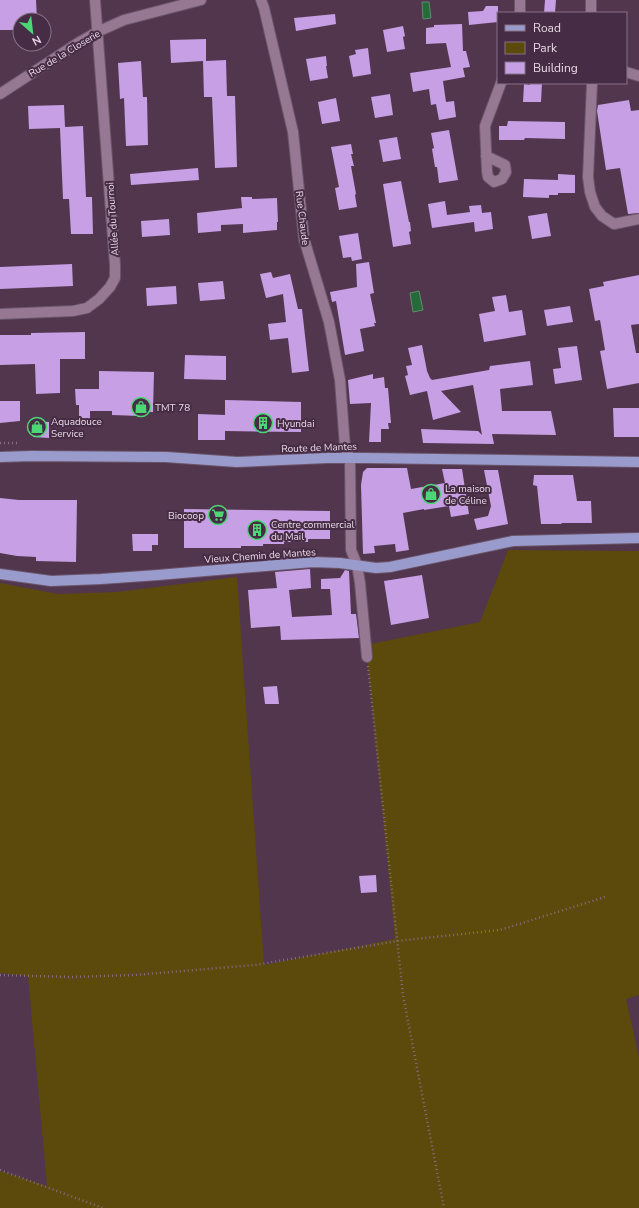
<svg xmlns="http://www.w3.org/2000/svg" width="639" height="1208" font-family="'Nunito Sans',sans-serif">
  <style>
    .green { fill: #5c490c }
    .water { fill: #256a39; stroke: #608b6d }
    .building { fill: #c69fe4 }
    .lines { fill: none; stroke-linecap: round; stroke-linejoin: round }
    .minor-casing { stroke: #6b5569; stroke-width: 12 }
    .major-casing { stroke: #6b5569; stroke-width: 12 }
    .path { stroke: #856d82; stroke-width: 2.5; stroke-dasharray: 1 3; stroke-linecap: butt }
    .minor { stroke: #967893; stroke-width: 10 }
    .major { stroke: #9a9bcd; stroke-width: 10 }
    .labels { text-anchor: middle; stroke-width: 4; stroke-linejoin: round; paint-order: stroke }
    .street-label { font-size: 10px; fill: #e8d8e6; stroke: #462c44 }
    .poi-label { font-size: 10px; fill: #e8d8e6; stroke: #462c44; text-anchor: start }
  </style>
  <rect width="100%" height="100%" fill="#51364e"/>
  <path class="green" d="M 508,550 L 639,551 L 639,995 L 626,999 L 639,1057 L 639,1208 L 0,1208 L 0,1171 L 47,1186 L 28,976 L 0,973 L 0,583 L 58,594 L 117,592 L 237,577 L 264,965 L 395,939 L 366,645 L 480,622 Z"/>
  <path class="water" d="M 422,2 L 429,2 L 431,18 L 423,19 Z
    M 419,291 L 423,310 L 413,312 L 410,293 Z"/>
  <path class="building" d="M 0,0 L 36,0 L 37,20 L 20,20 L 20,30 L 0,30 Z
    M 545,0 L 556,0 L 555,13 L 544,13 Z
    M 486,6 L 498,6 L 498,22 L 469,25 L 468,12 L 483,11 Z
    M 335,14 L 336,24 L 296,31 L 294,18 Z
    M 462,24 L 463,51 L 466,51 L 470,67 L 463,68 L 465,77 L 443,81 L 446,102 L 454,101 L 456,117 L 439,120 L 436,104 L 431,105 L 429,89 L 413,92 L 410,73 L 451,67 L 446,43 L 426,44 L 426,28 L 434,27 L 434,25 Z
    M 403,26 L 405,36 L 403,37 L 405,49 L 387,52 L 383,30 Z
    M 206,39 L 206,61 L 226,60 L 227,96 L 235,96 L 237,167 L 215,168 L 212,97 L 204,97 L 203,61 L 171,63 L 170,40 Z
    M 368,48 L 371,74 L 353,77 L 349,56 L 356,54 L 355,50 Z
    M 326,56 L 327,66 L 326,66 L 328,78 L 310,81 L 306,59 Z
    M 141,61 L 143,97 L 147,97 L 148,145 L 126,146 L 124,98 L 120,99 L 118,63 Z
    M 530,83 L 542,83 L 541,102 L 523,102 L 524,84 L 530,85 Z
    M 390,94 L 393,115 L 375,118 L 371,97 Z
    M 336,98 L 340,121 L 322,124 L 318,102 Z
    M 629,100 L 631,111 L 639,110 L 639,213 L 628,214 L 620,168 L 606,170 L 597,111 L 598,105 Z
    M 64,105 L 65,127 L 83,126 L 86,197 L 92,197 L 93,234 L 71,234 L 69,199 L 63,199 L 60,128 L 29,129 L 28,106 Z
    M 508,121 L 565,122 L 565,139 L 525,138 L 524,140 L 499,140 L 499,126 L 507,126 Z
    M 449,130 L 458,180 L 439,183 L 437,167 L 435,167 L 432,149 L 434,148 L 431,133 Z
    M 397,137 L 401,159 L 383,162 L 379,140 Z
    M 351,144 L 353,154 L 351,154 L 354,166 L 351,166 L 356,194 L 355,195 L 357,207 L 339,210 L 335,188 L 339,187 L 331,147 Z
    M 198,168 L 199,180 L 131,185 L 130,174 Z
    M 558,174 L 575,175 L 575,193 L 558,193 L 558,195 L 549,195 L 549,198 L 523,197 L 524,179 L 558,180 Z
    M 401,181 L 409,222 L 410,222 L 411,231 L 409,232 L 411,244 L 393,247 L 383,184 Z
    M 241,197 L 252,197 L 252,199 L 277,198 L 278,222 L 277,222 L 277,230 L 243,233 L 243,224 L 221,225 L 221,231 L 198,233 L 197,213 L 242,208 Z
    M 445,201 L 447,215 L 470,212 L 469,206 L 481,205 L 482,213 L 491,212 L 493,229 L 475,232 L 474,222 L 432,228 L 428,204 Z
    M 547,213 L 551,236 L 532,239 L 528,216 Z
    M 169,219 L 170,235 L 142,237 L 141,221 Z
    M 358,233 L 362,259 L 352,261 L 351,257 L 343,258 L 339,236 Z
    M 369,262 L 374,293 L 370,294 L 376,323 L 374,323 L 375,326 L 360,329 L 364,351 L 345,355 L 336,301 L 332,302 L 330,292 L 357,287 L 356,264 Z
    M 72,264 L 73,286 L 0,289 L 0,267 Z
    M 271,272 L 273,278 L 290,274 L 298,309 L 302,309 L 309,371 L 292,373 L 288,338 L 270,340 L 268,324 L 286,322 L 283,294 L 266,298 L 260,274 Z
    M 639,275 L 639,324 L 631,325 L 636,353 L 639,353 L 639,383 L 607,389 L 600,351 L 605,350 L 600,320 L 595,321 L 589,289 L 604,286 L 603,282 Z
    M 223,281 L 225,299 L 200,301 L 198,283 Z
    M 176,286 L 177,304 L 147,306 L 146,288 Z
    M 506,295 L 509,312 L 522,310 L 526,335 L 484,342 L 479,314 L 495,311 L 492,297 Z
    M 570,306 L 573,322 L 547,326 L 544,310 Z
    M 85,332 L 85,359 L 60,359 L 60,393 L 36,394 L 35,364 L 0,365 L 0,335 L 31,335 L 31,333 Z
    M 422,345 L 427,371 L 430,378 L 432,380 L 489,370 L 490,366 L 530,361 L 533,385 L 500,389 L 502,411 L 551,411 L 556,435 L 492,434 L 494,444 L 423,443 L 421,429 L 478,431 L 482,435 L 473,385 L 441,391 L 461,412 L 433,420 L 427,391 L 410,395 L 405,376 L 408,375 L 406,366 L 412,365 L 408,348 Z
    M 577,346 L 582,380 L 555,384 L 553,369 L 561,368 L 558,348 Z
    M 185,355 L 226,356 L 226,380 L 184,379 Z
    M 99,371 L 154,372 L 153,412 L 140,412 L 140,416 L 112,415 L 112,411 L 90,411 L 90,419 L 79,418 L 79,405 L 76,405 L 75,389 L 99,389 Z
    M 373,374 L 373,379 L 384,377 L 385,388 L 388,388 L 391,423 L 388,423 L 389,429 L 381,429 L 381,442 L 369,442 L 371,403 L 350,404 L 348,380 Z
    M 225,400 L 301,402 L 301,432 L 225,431 L 225,440 L 198,440 L 198,414 L 225,415 Z
    M 0,401 L 20,401 L 20,421 L 0,423 Z
    M 613,408 L 639,408 L 639,437 L 614,437 Z
    M 33,421 L 49,422 L 49,438 L 33,437 Z
    M 367,468 L 407,468 L 411,489 L 445,483 L 442,469 L 462,469 L 469,514 L 451,517 L 449,506 L 424,510 L 424,509 L 403,513 L 409,550 L 396,552 L 395,544 L 374,546 L 375,553 L 363,554 L 361,485 L 363,472 Z
    M 484,470 L 498,470 L 508,524 L 477,530 L 474,519 L 488,516 L 491,506 Z
    M 534,475 L 573,475 L 577,501 L 591,501 L 592,523 L 561,523 L 562,524 L 541,524 L 537,486 L 533,485 Z
    M 0,498 L 19,500 L 77,500 L 76,562 L 36,561 L 36,557 L 17,556 L 0,553 Z
    M 184,509 L 330,511 L 330,539 L 308,539 L 308,542 L 284,542 L 284,544 L 263,544 L 263,546 L 241,546 L 241,548 L 184,548 Z
    M 132,534 L 158,534 L 158,545 L 152,545 L 152,551 L 133,551 Z
    M 310,569 L 311,588 L 289,590 L 292,617 L 332,615 L 330,589 L 321,589 L 321,579 L 340,578 L 345,570 L 349,571 L 351,614 L 356,614 L 359,638 L 281,640 L 280,626 L 251,628 L 248,590 L 277,588 L 275,572 Z
    M 422,575 L 429,618 L 391,625 L 384,581 Z
    M 277,686 L 279,704 L 265,704 L 263,687 Z
    M 376,875 L 377,892 L 361,893 L 359,876 Z"/>
  <g class="lines">
    <defs>
      <path id="minor" d="M 261,0 L 264,8 L 293,132 L 304,239 L 329,322 L 340,380 L 345,447 L 350,458 L 351,550 L 357,565 L 360,583 L 367,657
        M 591,0 L 591,13
        M 520,13 L 520,0
        M 626,72 L 639,76
        M 592,83 L 588,177 L 590,192 L 595,207 L 602,216 L 614,224 L 639,219
        M 0,94 L 78,43 L 97,32 L 124,20 L 201,0
        M 486,156 L 505,165 L 506,172 L 502,179 L 494,182 L 488,177 L 487,171 L 485,126 L 501,83
        M 0,314 L 73,311 L 87,308 L 99,299 L 110,287 L 115,278 L 115,265 L 95,0"/>
      <path id="major" d="M 0,457 L 31,456 L 166,457 L 237,462 L 327,458 L 365,458 L 639,462
        M 0,574 L 51,581 L 101,579 L 158,575 L 313,562 L 340,563 L 376,568 L 390,567 L 513,541 L 639,538"/>
    </defs>
    <use href="#minor" class="minor-casing"/>
    <use href="#major" class="major-casing"/>
    <path class="path" d="M 0,443 L 19,443
      M 368,666 L 403,995 L 444,1208
      M 0,975 L 71,977 L 135,975 L 255,965 L 397,941 L 500,930 L 605,897
      M 0,1170 L 103,1208"/>
    <use href="#minor" class="minor"/>
    <use href="#major" class="major"/>
  </g>
  <defs>
    <symbol id="shop-ring" viewBox="-11 -11 22 22"><circle r="9.5" fill="#462c44" stroke="#4dd676" stroke-width="1.5"/><path d="M-5-2.5h2.3a2.7 3.5 0 0 1 5.4 0H5L5.5 6h-11ZM-1.5-2.5h3a1.5 2.3 0 0 0-3 0Z" fill="#4dd676"/></symbol>
    <symbol id="building-ring" viewBox="-11 -11 22 22"><circle r="9.5" fill="#462c44" stroke="#4dd676" stroke-width="1.5"/><path d="M-4-6H4V6H1V3H-1V6H-4ZM-2.5-4.3h1.7v1.8h-1.7ZM.8-4.3h1.7v1.8H.8ZM-2.5-1h1.7V.8h-1.7ZM.8-1h1.7V.8H.8Z" fill="#4dd676"/></symbol>
    <symbol id="supermarket-ring" viewBox="-11 -11 22 22"><circle r="9.5" fill="#462c44" stroke="#4dd676" stroke-width="1.5"/><path d="M-6-5.5h2.5l.6 2H6L4.5 2H-2.5L-4.4-4H-6ZM-1.5 3.2a1.3 1.3 0 1 0 .1 0ZM3 3.2a1.3 1.3 0 1 0 .1 0Z" fill="#4dd676"/></symbol>
  </defs>
  <g fill-rule="evenodd">
    <use href="#shop-ring" x="130" y="396" width="22" height="22"/>
    <use href="#building-ring" x="252" y="412" width="22" height="22"/>
    <use href="#shop-ring" x="26" y="416" width="22" height="22"/>
    <use href="#shop-ring" x="420" y="483" width="22" height="22"/>
    <use href="#supermarket-ring" x="207" y="504" width="22" height="22"/>
    <use href="#building-ring" x="246" y="519" width="22" height="22"/>
  </g>
  <g class="labels">
    <g class="street-label">
      <text transform="translate(64 53) rotate(-31)" y="4">Rue de la Closerie</text>
      <text transform="translate(303 218) rotate(83)" y="4">Rue Chaude</text>
      <text transform="translate(112 219) rotate(-94)" y="4">Allée du Tournoi</text>
      <text transform="translate(319 447) rotate(-2)" y="4">Route de Mantes</text>
      <text transform="translate(260 555) rotate(-4)" y="4">Vieux Chemin de Mantes</text>
    </g>
    <g class="poi-label">
      <text x="155" y="411">TMT 78</text>
      <text x="51" y="425">Aquadouce<tspan x="51" dy="12">Service</tspan></text>
      <text x="277" y="427">Hyundai</text>
      <text x="445" y="492">La maison<tspan x="445" dy="12">de Céline</tspan></text>
      <text x="204" y="519" text-anchor="end">Biocoop</text>
      <text x="271" y="528">Centre commercial<tspan x="271" dy="12">du Mail</tspan></text>
    </g>
  </g>
  <rect x="497" y="12" width="130" height="72" fill="#462c44" stroke="#877185"/>
  <rect x="505" y="25" width="20" height="6" fill="#9a9bcd" stroke="#877185"/>
  <text x="533" y="32" font-size="12" fill="#e8d8e6">Road</text>
  <rect x="505" y="42" width="20" height="12" fill="#5c490c" stroke="#877185"/>
  <text x="533" y="52" font-size="12" fill="#e8d8e6">Park</text>
  <rect x="505" y="62" width="20" height="12" fill="#c69fe4" stroke="#877185"/>
  <text x="533" y="72" font-size="12" fill="#e8d8e6">Building</text>
  <g transform="translate(32 32) rotate(152)"><circle r="19" fill="#462c44" stroke="#877185"/>
  <path d="M0-3L7 15L0 10L-7 15Z" fill="#4dd676"/>
  <text y="-6" font-size="11" font-weight="bold" text-anchor="middle" fill="#e8d8e6">N</text>
  </g>
</svg>
